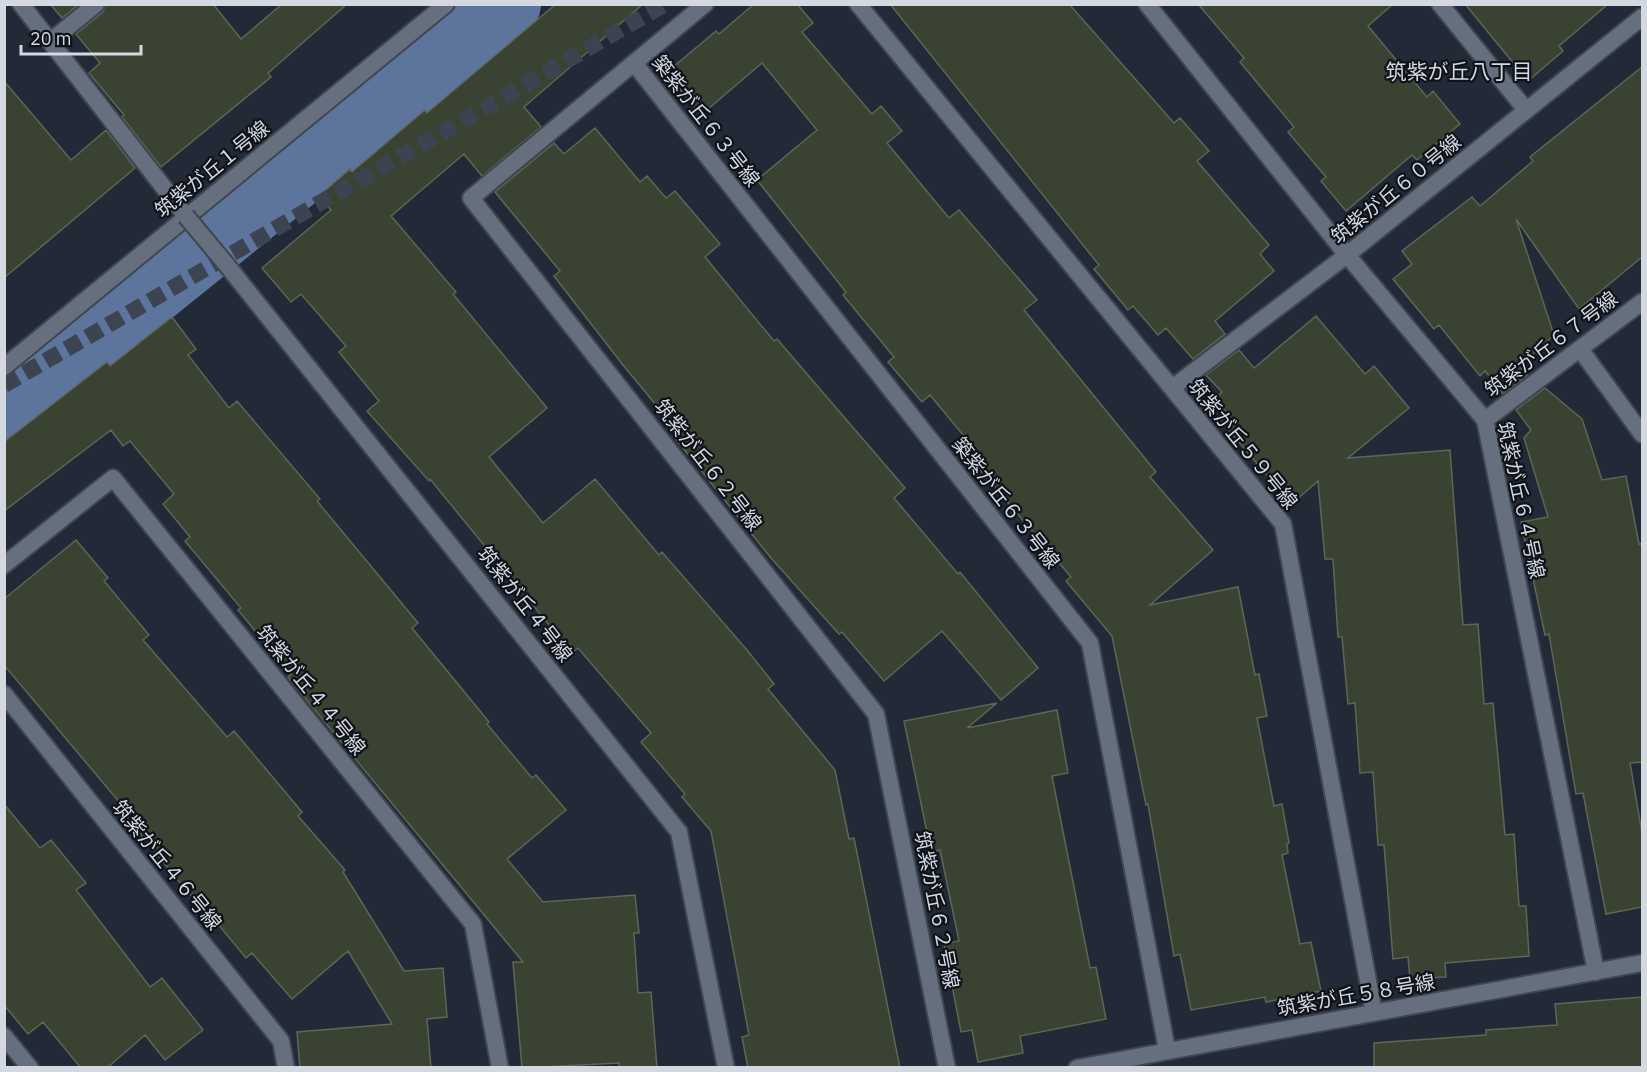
<svg xmlns="http://www.w3.org/2000/svg" width="1647" height="1072" font-family="'IBM Plex Sans','Noto Sans JP',sans-serif">
  <style>
    .lines { fill: none; stroke-linecap: round; stroke-linejoin: round }
    .river { stroke: #5d759d; stroke-width: 72 }
    .building { fill: #3a4232; stroke: #5e6655; stroke-width: 1.5 }
    .tertiary-tunnel { stroke: #3d4451; stroke-width: 16; stroke-dasharray: 16 8; stroke-linecap: butt }
    .minor-casing { stroke: #3f4651; stroke-width: 20 }
    .tertiary-casing { stroke: #3f4651; stroke-width: 20 }
    .minor { stroke: #656f7e; stroke-width: 16 }
    .tertiary { stroke: #656f7e; stroke-width: 16 }
    .tertiary-bridge-casing { stroke: #3f4651; stroke-width: 20; stroke-linecap: butt }
    .tertiary-bridge { stroke: #656f7e; stroke-width: 16 }
    .labels { text-anchor: middle; stroke-width: 4.5; stroke-linejoin: round; paint-order: stroke }
    .street-label { font-size: 20px; fill: #d3d8e1; stroke: #0f1319 }
    .neighbourhood-label { font-size: 21px; fill: #d3d8e1; stroke: #0f1319 }
  </style>
  <rect width="100%" height="100%" fill="#222a38"/>
  <g class="lines">
    <path class="river" d="M 4,407 L 505,4"/>
  </g>
  <path class="building" d="M 50,4 L 79,4 L 62,18 Z
    M 106,4 L 213,4 L 241,39 L 282,4 L 347,4 L 268,73 L 271,77 L 161,167 L 122,117 L 124,115 L 89,73 L 100,63 L 76,34 L 103,12 Z
    M 556,4 L 643,4 L 524,107 L 541,127 L 482,176 L 464,154 L 391,216 L 456,292 L 453,294 L 547,408 L 489,457 L 543,523 L 595,479 L 659,555 L 662,552 L 747,650 L 774,684 L 768,689 L 835,770 L 849,839 L 854,838 L 900,1068 L 748,1068 L 742,1037 L 749,1035 L 711,831 L 682,797 L 685,794 L 641,742 L 651,733 L 578,648 L 572,653 L 430,479 L 429,481 L 367,411 L 379,401 L 339,352 L 346,346 L 301,294 L 291,302 L 262,268 L 331,210 L 319,196 L 350,169 L 352,172 L 425,110 L 427,113 Z
    M 754,4 L 797,4 L 813,23 L 802,32 L 872,114 L 881,106 L 902,131 L 887,143 L 949,218 L 959,210 L 1037,300 L 1024,310 L 1156,472 L 1150,477 L 1213,550 L 1150,605 L 1238,587 L 1255,675 L 1259,674 L 1267,716 L 1257,718 L 1274,806 L 1282,804 L 1289,843 L 1287,844 L 1288,853 L 1282,855 L 1300,944 L 1311,942 L 1321,991 L 1266,1002 L 1265,997 L 1191,1010 L 1180,954 L 1174,956 L 1148,804 L 1146,805 L 1112,636 L 1066,581 L 1071,577 L 976,465 L 983,459 L 930,395 L 922,402 L 888,362 L 894,357 L 843,295 L 846,292 L 757,180 L 817,130 L 762,63 L 701,115 L 666,73 L 716,31 L 719,34 Z
    M 890,4 L 1069,4 L 1174,123 L 1180,118 L 1209,151 L 1197,161 L 1269,245 L 1260,254 L 1274,271 L 1215,321 L 1225,334 L 1193,359 L 1166,328 L 1158,335 L 1133,306 L 1128,310 L 1094,269 L 1099,265 Z
    M 1198,4 L 1393,4 L 1368,26 L 1427,97 L 1433,91 L 1460,124 L 1417,160 L 1412,155 L 1346,211 L 1321,181 L 1326,177 L 1288,132 L 1294,127 L 1240,62 L 1244,58 Z
    M 1465,4 L 1608,4 L 1559,46 L 1563,51 L 1528,81 Z
    M 1642,67 L 1642,257 L 1579,309 L 1516,219 L 1554,335 L 1519,367 L 1528,375 L 1503,394 L 1485,371 L 1480,376 L 1439,325 L 1434,329 L 1393,279 L 1412,264 L 1402,251 L 1472,197 L 1480,206 L 1533,161 L 1530,157 Z
    M 4,81 L 71,160 L 106,130 L 135,168 L 4,278 Z
    M 595,128 L 640,182 L 647,176 L 666,198 L 675,191 L 720,244 L 705,257 L 774,341 L 777,339 L 905,488 L 894,498 L 958,574 L 960,572 L 1038,668 L 1001,700 L 942,631 L 884,681 L 842,632 L 839,634 L 771,558 L 675,438 L 680,434 L 623,365 L 554,276 L 560,271 L 495,192 L 554,143 L 564,154 Z
    M 1316,316 L 1365,374 L 1374,366 L 1409,408 L 1348,458 L 1450,450 L 1463,625 L 1478,624 L 1484,704 L 1493,703 L 1505,835 L 1514,834 L 1519,906 L 1526,906 L 1529,956 L 1445,963 L 1446,977 L 1410,979 L 1408,957 L 1393,959 L 1384,845 L 1378,845 L 1373,772 L 1360,773 L 1355,703 L 1348,704 L 1342,637 L 1338,637 L 1333,559 L 1325,559 L 1318,481 L 1295,501 L 1290,494 L 1286,498 L 1218,417 L 1225,411 L 1215,398 L 1222,392 L 1206,375 L 1239,350 L 1254,368 Z
    M 172,317 L 196,349 L 188,355 L 229,408 L 237,401 L 320,499 L 317,501 L 418,623 L 412,628 L 489,722 L 487,724 L 532,778 L 536,775 L 566,810 L 507,859 L 543,902 L 635,895 L 639,933 L 634,933 L 638,993 L 651,992 L 657,1068 L 619,1068 L 619,1063 L 522,1068 L 513,962 L 523,962 L 333,732 L 288,677 L 291,674 L 238,610 L 241,608 L 185,541 L 190,537 L 163,504 L 174,494 L 130,441 L 123,446 L 111,430 L 4,511 L 4,442 L 107,362 L 110,366 Z
    M 1545,388 L 1582,419 L 1602,480 L 1626,476 L 1639,544 L 1642,543 L 1642,762 L 1630,763 L 1642,833 L 1642,907 L 1606,914 L 1583,793 L 1576,794 L 1549,634 L 1545,635 L 1521,522 L 1548,517 L 1524,438 L 1531,430 L 1516,410 Z
    M 76,540 L 108,578 L 104,581 L 149,635 L 143,640 L 227,737 L 234,731 L 302,812 L 298,816 L 345,870 L 343,872 L 404,971 L 443,968 L 447,1017 L 427,1019 L 431,1068 L 300,1068 L 297,1032 L 392,1024 L 348,951 L 292,999 L 252,953 L 246,958 L 193,894 L 191,896 L 123,813 L 126,810 L 4,665 L 4,599 Z
    M 997,703 L 967,728 L 1057,710 L 1068,773 L 1052,776 L 1090,968 L 1096,967 L 1106,1019 L 1020,1036 L 1023,1053 L 978,1062 L 972,1030 L 961,1032 L 944,944 L 959,941 L 940,850 L 931,852 L 904,721 Z
    M 4,804 L 40,848 L 51,840 L 86,883 L 76,890 L 150,987 L 162,978 L 203,1030 L 165,1060 L 145,1035 L 107,1068 L 81,1068 L 43,1022 L 28,1034 L 4,1005 Z
    M 1642,997 L 1642,1068 L 1374,1068 L 1374,1043 L 1486,1035 L 1486,1030 L 1557,1025 L 1555,1004 Z"/>
  <g class="lines">
    <path class="tertiary-tunnel" d="M 4,385 L 665,4"/>
    <defs>
      <path id="minor" d="M 21,4 L 186,216
        M 705,4 L 471,198 L 876,714 L 947,1068
        M 858,4 L 1283,524 L 1374,1013
        M 1147,4 L 1347,255 L 1485,420 L 1596,972
        M 1440,4 L 1526,110
        M 51,41 L 96,4
        M 634,63 L 1090,643 L 1167,1050
        M 1580,349 L 1642,434
        M 1172,388 L 1347,255 L 1642,17
        M 1485,420 L 1642,302
        M 4,565 L 113,478 L 473,924 L 500,1068
        M 4,694 L 281,1041 L 286,1068
        M 4,1036 L 30,1068
        M 1077,1068 L 1642,963"/>
      <path id="tertiary" d="M 230,269 L 679,832 L 726,1068
        M 4,367 L 446,4"/>
    </defs>
    <use href="#minor" class="minor-casing"/>
    <use href="#tertiary" class="tertiary-casing"/>
    <use href="#minor" class="minor"/>
    <use href="#tertiary" class="tertiary"/>
    <defs>
      <path id="tertiary-bridge" d="M 186,216 L 230,269"/>
    </defs>
    <use href="#tertiary-bridge" class="tertiary-bridge-casing"/>
    <use href="#tertiary-bridge" class="tertiary-bridge"/>
  </g>
  <g class="labels">
    <g class="street-label">
      <text transform="translate(706 121) rotate(52)" y="7">築紫が丘６３号線</text>
      <text transform="translate(212 169) rotate(-39)" y="7">筑紫が丘１号線</text>
      <text transform="translate(1396 189) rotate(-39)" y="7">筑紫が丘６０号線</text>
      <text transform="translate(1551 344) rotate(-37)" y="7">筑紫が丘６７号線</text>
      <text transform="translate(1243 444) rotate(51)" y="7">筑紫が丘５９号線</text>
      <text transform="translate(708 465) rotate(52)" y="7">筑紫が丘６２号線</text>
      <text transform="translate(1521 500) rotate(78)" y="7">筑紫が丘６４号線</text>
      <text transform="translate(1006 503) rotate(52)" y="7">築紫が丘６３号線</text>
      <text transform="translate(525 604) rotate(52)" y="7">筑紫が丘４号線</text>
      <text transform="translate(311 690) rotate(51)" y="7">筑紫が丘４４号線</text>
      <text transform="translate(167 865) rotate(51)" y="7">筑紫が丘４６号線</text>
      <text transform="translate(937 910) rotate(79)" y="7">筑紫が丘６２号線</text>
      <text transform="translate(1356 995) rotate(-10)" y="7">筑紫が丘５８号線</text>
    </g>
    <g class="neighbourhood-label">
      <text x="1459" y="79">筑紫が丘八丁目</text>
    </g>
  </g>
  <rect width="1647" height="1072" fill="none" stroke="#d3d8e1" stroke-width="12"/>
  <path d="M21 45v9h120v-9" fill="none" stroke="#d3d8e1" stroke-width="3"/>
  <text x="30" y="45" font-size="18" fill="#d3d8e1" stroke="#0f1319" stroke-width="4.5" paint-order="stroke">20 m</text>
</svg>
